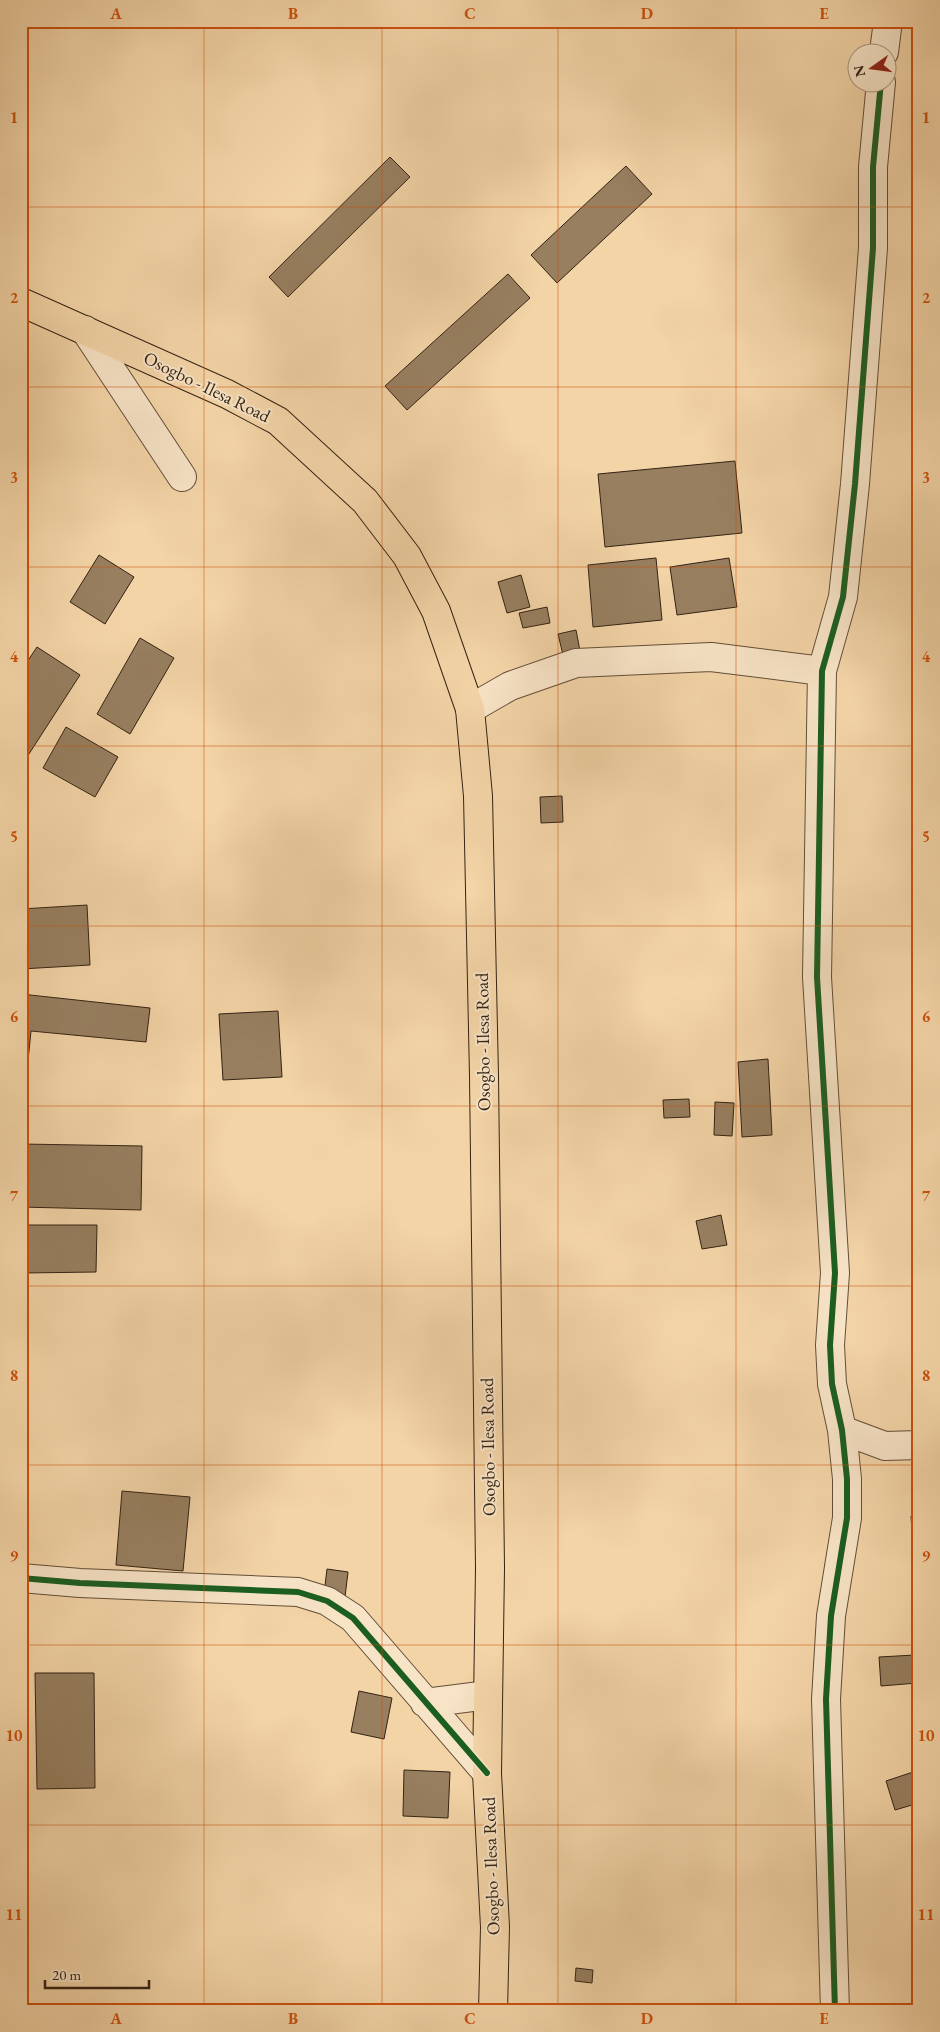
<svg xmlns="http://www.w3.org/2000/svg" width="940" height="2032" font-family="'EB Garamond',serif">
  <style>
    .building { fill: #977f60; stroke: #332213 }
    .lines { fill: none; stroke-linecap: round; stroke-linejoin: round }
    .minor-casing { stroke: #634e38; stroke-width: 30 }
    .primary-casing { stroke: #332213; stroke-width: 30 }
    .minor { stroke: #f7e3c6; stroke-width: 28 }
    .primary { stroke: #f3d4a7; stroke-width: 28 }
    .cycleway-casing { stroke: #f7e3c6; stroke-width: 9 }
    .cycleway { stroke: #1b5e20; stroke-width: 6 }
    .grid { fill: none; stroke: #cd510d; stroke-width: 1; stroke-opacity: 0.55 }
    .labels { text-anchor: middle; stroke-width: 4; stroke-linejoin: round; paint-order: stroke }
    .street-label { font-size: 18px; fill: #332213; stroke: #f7e3c6 }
    .neatline { fill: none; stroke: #cd510d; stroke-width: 2 }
    .grid-label { font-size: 16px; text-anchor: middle; font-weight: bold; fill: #cd510d }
  </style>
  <rect width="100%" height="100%" fill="#f3d4a7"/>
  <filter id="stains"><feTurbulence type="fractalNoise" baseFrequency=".004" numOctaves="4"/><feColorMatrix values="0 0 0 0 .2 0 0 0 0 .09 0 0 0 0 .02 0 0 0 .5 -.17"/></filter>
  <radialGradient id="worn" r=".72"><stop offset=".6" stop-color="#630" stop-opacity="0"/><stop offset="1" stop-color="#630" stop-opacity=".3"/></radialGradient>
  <path class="building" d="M 390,157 L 410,177 L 288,297 L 269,277 Z
    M 626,166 L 652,194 L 557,283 L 531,255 Z
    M 508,274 L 530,298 L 407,410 L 385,386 Z
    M 735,461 L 742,533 L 605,547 L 598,474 Z
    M 99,555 L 134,577 L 105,624 L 70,602 Z
    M 656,558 L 662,620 L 593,627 L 588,565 Z
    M 729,558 L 737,607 L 677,615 L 670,567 Z
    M 521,575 L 530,607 L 507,613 L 498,582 Z
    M 547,607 L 550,623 L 523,628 L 519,613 Z
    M 576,630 L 580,651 L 563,655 L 558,634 Z
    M 140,638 L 174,658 L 130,734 L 97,714 Z
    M 37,647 L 80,675 L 27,757 L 21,753 L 21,671 Z
    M 66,727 L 118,757 L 95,797 L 43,768 Z
    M 562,796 L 563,822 L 541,823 L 540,797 Z
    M 87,905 L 90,965 L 21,969 L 21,909 Z
    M 21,994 L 150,1008 L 146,1042 L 31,1031 L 23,1111 L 21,1111 Z
    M 278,1011 L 282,1077 L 223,1080 L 219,1014 Z
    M 768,1059 L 772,1135 L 742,1137 L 738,1062 Z
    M 689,1099 L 690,1117 L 664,1118 L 663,1100 Z
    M 715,1102 L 734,1103 L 732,1136 L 714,1135 Z
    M 21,1144 L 142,1146 L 141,1210 L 21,1207 Z
    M 721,1215 L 727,1245 L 702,1249 L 696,1221 Z
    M 24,1225 L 97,1225 L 96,1272 L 24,1273 Z
    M 122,1491 L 190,1497 L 183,1571 L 116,1565 Z
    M 919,1515 L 919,1632 L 911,1516 Z
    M 327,1569 L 348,1572 L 345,1597 L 324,1594 Z
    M 915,1655 L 917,1683 L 881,1686 L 879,1657 Z
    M 35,1673 L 94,1673 L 95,1788 L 37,1789 Z
    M 359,1691 L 392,1698 L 384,1739 L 351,1732 Z
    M 404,1770 L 450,1772 L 448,1818 L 403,1816 Z
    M 916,1771 L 919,1780 L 919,1803 L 895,1810 L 886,1781 Z
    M 576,1968 L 593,1970 L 592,1983 L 575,1981 Z"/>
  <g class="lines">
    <defs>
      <path id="minor" d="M 884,52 L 888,21
        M 85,330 L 182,477
        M 470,709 L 510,686 L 576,663 L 711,657 L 822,671
        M 842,1430 L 885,1446 L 919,1445
        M 21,1578 L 80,1583 L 298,1592 L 327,1601 L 353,1618 L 487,1773
        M 425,1703 L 488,1695
        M 835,2011 L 826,1699 L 831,1616 L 847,1518 L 847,1479 L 842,1430 L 832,1384 L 830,1345 L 835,1273 L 817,977 L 822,671 L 843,597 L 855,484 L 873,248 L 873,167 L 881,82"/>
      <path id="primary" d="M 21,302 L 227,394 L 278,421 L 365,501 L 407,556 L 436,611 L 470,709 L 478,796 L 484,1076 L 490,1568 L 487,1773 L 495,1927 L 493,2011"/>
    </defs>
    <use href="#minor" class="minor-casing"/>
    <use href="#primary" class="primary-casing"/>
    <use href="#minor" class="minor"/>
    <use href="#primary" class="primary"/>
    <defs>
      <path id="cycleway" d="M 21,1578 L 80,1583 L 298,1592 L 327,1601 L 353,1618 L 487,1773
        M 835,2011 L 826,1699 L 831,1616 L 847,1518 L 847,1479 L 842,1430 L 832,1384 L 830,1345 L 835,1273 L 817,977 L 822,671 L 843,597 L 855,484 L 873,248 L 873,167 L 881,82"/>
    </defs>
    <use href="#cycleway" class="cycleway-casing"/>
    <use href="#cycleway" class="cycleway"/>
  </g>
  <path class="grid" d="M 204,21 L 204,2011M 382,21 L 382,2011M 558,21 L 558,2011M 736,21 L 736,2011M 21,207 L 919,207M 21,387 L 919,387M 21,567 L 919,567M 21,746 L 919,746M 21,926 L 919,926M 21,1106 L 919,1106M 21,1286 L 919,1286M 21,1465 L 919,1465M 21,1645 L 919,1645M 21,1825 L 919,1825"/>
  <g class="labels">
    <g class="street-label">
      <text transform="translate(207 387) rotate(26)" y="6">Osogbo - Ilesa Road</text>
      <text transform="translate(483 1042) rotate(-91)" y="6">Osogbo - Ilesa Road</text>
      <text transform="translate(488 1447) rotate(-91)" y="6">Osogbo - Ilesa Road</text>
      <text transform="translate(491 1866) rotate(-92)" y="6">Osogbo - Ilesa Road</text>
    </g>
  </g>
  <rect width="940" height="2032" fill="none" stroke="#f3d4a7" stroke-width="55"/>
  <g transform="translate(872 68) rotate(256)"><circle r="24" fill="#f7e3c6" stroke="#a9967e"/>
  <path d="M0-4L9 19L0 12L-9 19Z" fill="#8f2418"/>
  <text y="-8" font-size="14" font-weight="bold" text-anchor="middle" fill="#332213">N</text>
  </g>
  <path d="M45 1980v8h104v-8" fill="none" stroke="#332213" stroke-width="2.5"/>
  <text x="52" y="1980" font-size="15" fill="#332213" stroke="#f7e3c6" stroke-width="4" paint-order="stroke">20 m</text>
  <rect x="28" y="28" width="884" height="1976" class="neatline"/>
  <g class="grid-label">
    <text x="116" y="19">A</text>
    <text x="293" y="19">B</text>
    <text x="470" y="19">C</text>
    <text x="647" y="19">D</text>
    <text x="824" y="19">E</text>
    <text x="14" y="123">1</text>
    <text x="926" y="123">1</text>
    <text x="14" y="303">2</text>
    <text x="926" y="303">2</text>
    <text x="14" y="483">3</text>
    <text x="926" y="483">3</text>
    <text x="14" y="662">4</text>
    <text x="926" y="662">4</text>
    <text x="14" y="842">5</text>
    <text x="926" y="842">5</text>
    <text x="14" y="1022">6</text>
    <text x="926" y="1022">6</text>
    <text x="14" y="1201">7</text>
    <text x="926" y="1201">7</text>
    <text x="14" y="1381">8</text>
    <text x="926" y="1381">8</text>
    <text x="14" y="1561">9</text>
    <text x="926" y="1561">9</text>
    <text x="14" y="1741">10</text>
    <text x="926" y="1741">10</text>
    <text x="14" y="1920">11</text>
    <text x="926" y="1920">11</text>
    <text x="116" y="2024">A</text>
    <text x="293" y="2024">B</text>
    <text x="470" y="2024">C</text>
    <text x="647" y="2024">D</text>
    <text x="824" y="2024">E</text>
  </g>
  <rect width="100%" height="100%" filter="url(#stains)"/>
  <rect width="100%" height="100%" fill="url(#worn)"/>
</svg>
